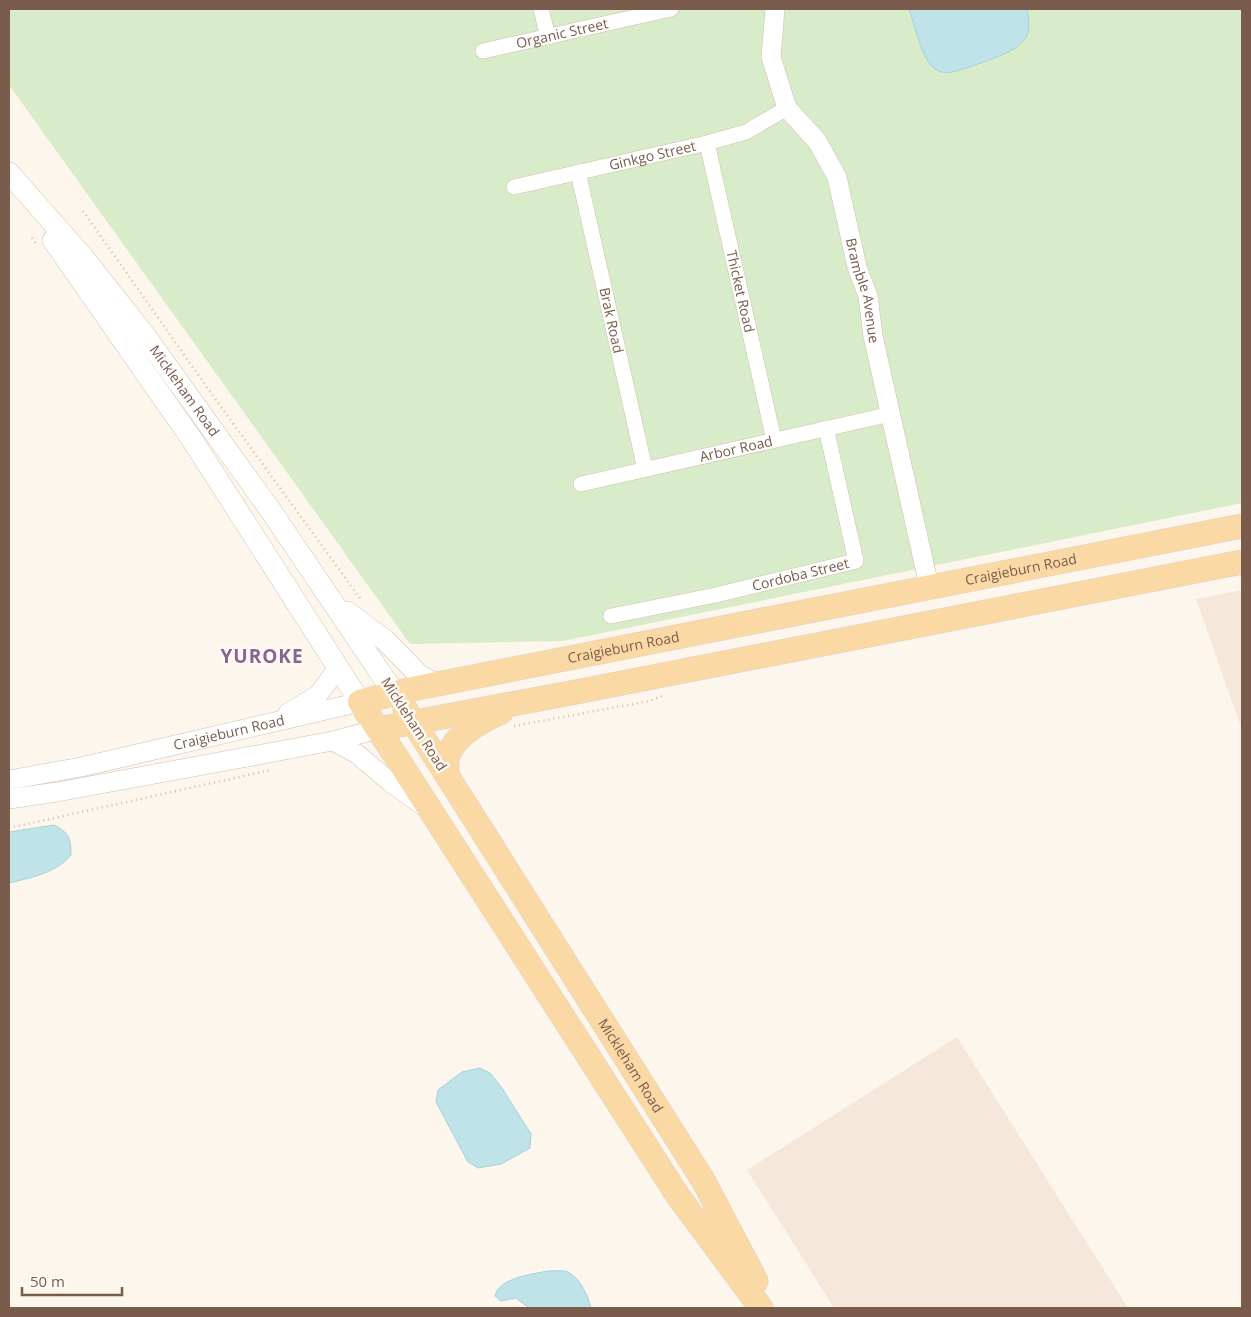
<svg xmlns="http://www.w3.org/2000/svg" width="1251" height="1317" font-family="'Open Sans',sans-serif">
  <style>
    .residential { fill: #f5e8da }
    .green { fill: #d8ecc9 }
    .water { fill: #bfe3e8; stroke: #a5d3da }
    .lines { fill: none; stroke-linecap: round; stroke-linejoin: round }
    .minor-casing { stroke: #d1beb0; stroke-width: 16 }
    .tertiary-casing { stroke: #d1beb0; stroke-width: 20 }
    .secondary-casing { stroke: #d6c0b0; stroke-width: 22 }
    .primary-casing { stroke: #dad1cd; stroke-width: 25 }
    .path { stroke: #d9b8a5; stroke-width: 2.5; stroke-dasharray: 1 4; stroke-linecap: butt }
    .minor { stroke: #fff; stroke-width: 15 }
    .tertiary { stroke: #fff; stroke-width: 19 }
    .secondary { stroke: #fff; stroke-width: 21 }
    .primary { stroke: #fbd9a5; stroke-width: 24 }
    .labels { text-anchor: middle; stroke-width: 5; stroke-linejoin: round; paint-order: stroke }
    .street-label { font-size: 14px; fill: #7a5c4d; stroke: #fffaf3 }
    .district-label { font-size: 19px; font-weight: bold; letter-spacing: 1px; fill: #846695; stroke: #fffaf3 }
  </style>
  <rect width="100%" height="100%" fill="#fdf6ec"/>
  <path class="residential" d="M 1242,590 L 1242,730 L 1196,599 Z
    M 957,1037 L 1128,1308 L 834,1308 L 747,1170 Z"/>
  <path class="green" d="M 9,9 L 1242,9 L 1242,503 L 563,641 L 410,644 L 9,85 Z"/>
  <path class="water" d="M 909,9 L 1027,9 C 1028,17 1031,27 1027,35 C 1023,42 1017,48 1010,51 C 999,57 966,69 952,72 C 946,73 939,73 934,68 C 922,59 914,23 909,9 Z
    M 54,825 C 69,832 71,839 71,855 C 56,873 30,878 9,883 L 9,832 Z
    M 480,1068 L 490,1073 L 502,1088 L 531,1134 L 530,1148 L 501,1164 L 478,1168 L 468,1162 L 436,1102 L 438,1090 L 462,1072 Z
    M 548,1271 C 554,1271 563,1270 568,1272 C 581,1279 588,1296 591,1308 L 529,1308 L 516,1298 L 501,1301 L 495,1296 C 498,1278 533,1274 548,1271 Z"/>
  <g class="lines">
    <defs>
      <g id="minor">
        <path d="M 541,9 L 548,37"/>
        <path id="s1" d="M 483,51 L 671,9"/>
        <path id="s2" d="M 707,143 L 774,440"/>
        <path id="s3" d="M 578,172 L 645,469"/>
        <path id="s4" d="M 514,187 L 707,143 L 746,132 L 787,108"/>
        <path id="s5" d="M 581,484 L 891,414"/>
        <path id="s6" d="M 611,616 L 716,595 L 856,561 L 826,428"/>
      </g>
      <g id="tertiary">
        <path id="s7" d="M 775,9 L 771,57 L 787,108 L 817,141 L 837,177 L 857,267 L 868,296 L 873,336 L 929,586"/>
        <path d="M 288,713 L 318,695 L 338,668"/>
        <path d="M 333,741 L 357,754 L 390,782 L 426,808"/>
        <path id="s8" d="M 9,780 L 81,767 L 360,702"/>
        <path d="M 9,799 L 57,792 L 333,741 L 378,729"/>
      </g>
      <g id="secondary">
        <path id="s9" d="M 9,173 L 83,257 L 143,333 L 271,511 L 394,693"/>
        <path d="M 53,240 L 193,441 L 360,702"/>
        <path d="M 347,612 L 386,641 L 418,674 L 436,685"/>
      </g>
      <g id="primary">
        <path id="s10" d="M 405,709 L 703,1180 L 756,1281"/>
        <path d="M 378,729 L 576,692 L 1242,562"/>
        <path d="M 447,775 C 447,768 446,761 448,755 C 456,734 481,721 501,712"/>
        <path id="s11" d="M 761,1308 L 678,1196 L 395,755 L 360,702 L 417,688 L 1242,526"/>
      </g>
    </defs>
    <use href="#minor" class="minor-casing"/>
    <use href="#tertiary" class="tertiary-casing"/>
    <use href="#secondary" class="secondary-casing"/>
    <use href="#primary" class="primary-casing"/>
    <path class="path" d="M 83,211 L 211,393 L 362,601
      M 32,238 L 37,245
      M 514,726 L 649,701 L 665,695
      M 9,828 L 271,770"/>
    <use href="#minor" class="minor"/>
    <use href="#tertiary" class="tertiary"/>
    <use href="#secondary" class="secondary"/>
    <use href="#primary" class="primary"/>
  </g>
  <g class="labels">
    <g class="street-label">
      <text dy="5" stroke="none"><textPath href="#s1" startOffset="81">Organic Street</textPath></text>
      <text dy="5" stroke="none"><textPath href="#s4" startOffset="142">Ginkgo Street</textPath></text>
      <text dy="5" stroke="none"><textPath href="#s7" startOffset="304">Bramble Avenue</textPath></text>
      <text dy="5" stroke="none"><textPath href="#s2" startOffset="152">Thicket Road</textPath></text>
      <text dy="5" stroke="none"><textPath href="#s3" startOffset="152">Brak Road</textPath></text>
      <text dy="5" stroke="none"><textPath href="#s9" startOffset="280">Mickleham Road</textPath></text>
      <text dy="5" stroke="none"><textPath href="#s5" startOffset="159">Arbor Road</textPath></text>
      <text dy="5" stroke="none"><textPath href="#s11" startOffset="1401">Craigieburn Road</textPath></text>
      <text dy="5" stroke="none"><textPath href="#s6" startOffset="194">Cordoba Street</textPath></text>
      <text dy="5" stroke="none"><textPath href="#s11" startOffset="996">Craigieburn Road</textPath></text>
      <text transform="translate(414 724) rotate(57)" y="5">Mickleham Road</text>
      <text dy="5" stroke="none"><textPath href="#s8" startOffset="225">Craigieburn Road</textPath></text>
      <text dy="5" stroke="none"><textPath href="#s10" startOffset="422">Mickleham Road</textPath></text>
    </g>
    <g class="district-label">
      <text x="262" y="663">YUROKE</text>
    </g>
  </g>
  <rect width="1251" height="1317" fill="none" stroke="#7a5c4d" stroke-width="20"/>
  <path d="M22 1287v8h100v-8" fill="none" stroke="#7a5c4d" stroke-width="2.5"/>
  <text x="30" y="1287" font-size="15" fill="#7a5c4d" stroke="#fffaf3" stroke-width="4" paint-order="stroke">50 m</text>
</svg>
